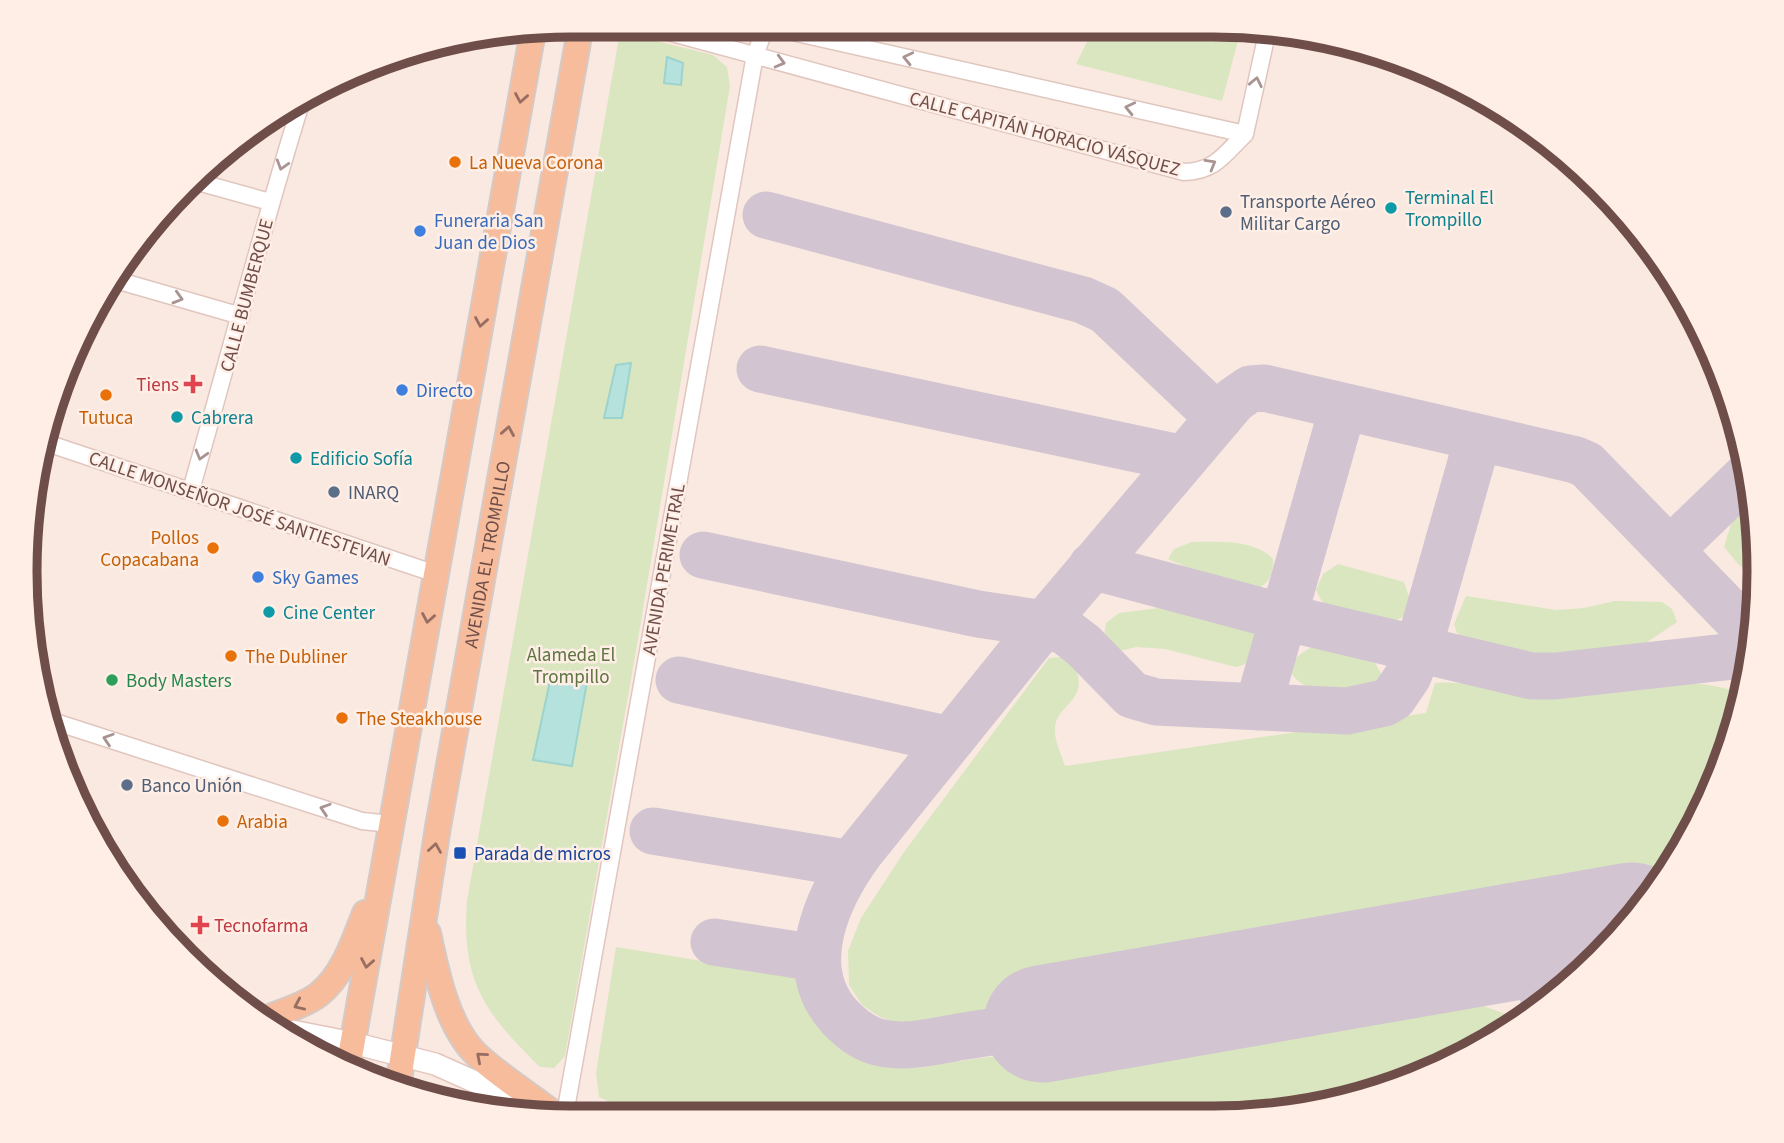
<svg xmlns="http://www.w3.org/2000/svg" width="1784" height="1143" font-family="'Source Sans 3',sans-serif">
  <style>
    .green { fill: #d9e6c0 }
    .water { fill: #b6e2dd; stroke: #9dd3cd; stroke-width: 2 }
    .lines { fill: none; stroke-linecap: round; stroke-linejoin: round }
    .taxiway { stroke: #d2c4d1; stroke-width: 47 }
    .runway { stroke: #d2c4d1; stroke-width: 117 }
    .street-casing { stroke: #e0c6bf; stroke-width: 19 }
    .secondary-casing { stroke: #e4c5bd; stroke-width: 24 }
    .primary-casing { stroke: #d4cac8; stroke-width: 28 }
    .street { stroke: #fff; stroke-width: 16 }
    .secondary { stroke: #fff; stroke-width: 21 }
    .primary { stroke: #f6bc9b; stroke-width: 24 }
    .oneway { stroke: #a99492 }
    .oneway2 { stroke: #986e62 }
    .food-dot { fill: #e8710a; stroke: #feeee5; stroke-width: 2.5 }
    .culture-dot { fill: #0f9aa8; stroke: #feeee5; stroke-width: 2.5 }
    .service-dot { fill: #5c6f8a; stroke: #feeee5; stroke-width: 2.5 }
    .shop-dot { fill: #3f7fe0; stroke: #feeee5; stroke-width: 2.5 }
    .health-dot { fill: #e0444e; stroke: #feeee5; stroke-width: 2.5 }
    .leisure-dot { fill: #2e9e5b; stroke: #feeee5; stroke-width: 2.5 }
    .transit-dot { fill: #1a4fb4; stroke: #feeee5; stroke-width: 2.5 }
    .labels { text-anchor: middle; stroke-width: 5; stroke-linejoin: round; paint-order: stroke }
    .street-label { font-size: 19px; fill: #6f4d49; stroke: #feeee5 }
    .food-label { font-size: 19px; fill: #c56008; stroke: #feeee5; text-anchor: start }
    .culture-label { font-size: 19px; fill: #0d838f; stroke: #feeee5; text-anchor: start }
    .service-label { font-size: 19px; fill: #4e5e75; stroke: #feeee5; text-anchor: start }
    .shop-label { font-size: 19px; fill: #366cbe; stroke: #feeee5; text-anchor: start }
    .health-label { font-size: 19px; fill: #be3a42; stroke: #feeee5; text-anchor: end }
    .park-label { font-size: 19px; fill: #5e7542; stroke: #feeee5 }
    .leisure-label { font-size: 19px; fill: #27864d; stroke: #feeee5; text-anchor: start }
    .transit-label { font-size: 19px; fill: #164399; stroke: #feeee5; text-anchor: start }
    .rim { fill: none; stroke: #6f4d49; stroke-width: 9 }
  </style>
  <rect width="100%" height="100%" fill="#fae9e0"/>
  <path class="green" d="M 1094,28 L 1241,29 L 1222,101 L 1076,64 Z
    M 620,32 L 713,55 L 727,67 L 730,86 L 638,639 L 565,1056 L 554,1068 L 540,1067 C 485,1013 461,982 467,901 Z
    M 1753,504 L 1758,535 L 1757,579 L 1738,564 L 1724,547 L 1731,524 Z
    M 1192,542 C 1218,542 1254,539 1273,559 C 1274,603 1229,592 1201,579 C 1193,575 1200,577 1193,572 C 1187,566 1176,563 1168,559 L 1174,549 Z
    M 1338,564 L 1404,582 L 1410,600 L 1407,614 C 1402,617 1397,621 1392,622 C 1375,628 1343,618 1328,608 C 1322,603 1319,596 1316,590 L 1323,574 Z
    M 1466,596 L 1556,610 L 1584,608 L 1615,601 L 1662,602 L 1672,609 L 1677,622 L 1646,643 L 1542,654 L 1469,642 L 1457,633 L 1454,624 Z
    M 1159,608 L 1193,613 L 1256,628 L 1260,651 L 1254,661 L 1236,667 L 1165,649 L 1136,647 L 1116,652 C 1105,642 1103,637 1106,623 L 1119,613 Z
    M 1314,646 L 1375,663 L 1382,675 L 1374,692 C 1365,694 1355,697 1346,698 C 1339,698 1331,695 1324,693 C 1291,683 1275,666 1314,646 Z
    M 1061,657 C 1070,662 1076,666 1078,676 C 1084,702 1055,707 1055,729 C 1054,740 1062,756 1065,766 L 1426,713 L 1435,683 C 1472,679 1505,696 1541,698 C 1608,702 1677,666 1743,695 L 1731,747 L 1686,845 L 1668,870 L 1024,975 L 1030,1005 L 904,1025 L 880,1017 L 862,1005 L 849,985 L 848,951 L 861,918 L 904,852 L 1049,658 Z
    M 616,947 L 776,973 L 796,967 C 807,1027 848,1066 910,1068 C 924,1068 939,1064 952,1062 C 981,1058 1009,1055 1037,1051 L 1043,1077 L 1464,999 L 1522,1020 L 1455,1062 L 1354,1100 L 1248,1117 L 638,1115 L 599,1097 L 596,1073 Z"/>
  <path class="water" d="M 667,57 L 683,63 L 681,85 L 664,83 Z
    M 631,363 L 622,418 L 604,418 L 616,365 Z
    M 552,672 L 587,682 L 572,766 L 533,760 Z"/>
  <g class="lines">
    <path class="taxiway" d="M 766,215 L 1083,300 L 1105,310 L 1219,418
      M 760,369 L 1184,459
      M 1670,550 L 1748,475
      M 703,555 L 978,614 L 1044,624 L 1066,632 L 1083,645 L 1132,695 L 1156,702 L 1347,711 L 1384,703 L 1393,698 L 1408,676 L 1418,650 L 1478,438
      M 1092,566 L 1283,617 L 1532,676 L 1555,676 L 1752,654
      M 679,680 L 950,740
      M 1258,707 L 1343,407
      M 653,831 L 852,864
      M 1533,938 L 1545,1006
      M 714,942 L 817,958
      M 1042,1024 C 1014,1028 986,1033 958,1037 C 932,1042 904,1049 878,1042 C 862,1038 850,1028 839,1016 C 795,967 827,897 861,851 L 1044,624 L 1234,400 L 1250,389 L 1264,388 L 1576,460 L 1587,465 L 1755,638"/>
    <path class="runway" d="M 1042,1024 L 1632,921"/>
    <defs>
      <path id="street" d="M 643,25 L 1184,172 C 1215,171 1224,155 1245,134
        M 766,26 L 1245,134
        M 1245,134 L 1268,29
        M 198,182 L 270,202
        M 116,280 L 241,316
        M 44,442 L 436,574
        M 191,490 C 228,360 262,229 302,100
        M 46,719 L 362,821 L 391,824
        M 565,1114 L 755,55 L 766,26"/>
      <path id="secondary" d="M 287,1030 L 353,1043 L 435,1064 L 536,1109"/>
      <g id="primary">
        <path d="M 428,933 C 436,971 447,1026 476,1054 C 499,1076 529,1094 554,1114"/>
        <path d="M 267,1018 C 284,1011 303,1006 318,995 C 343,976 354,941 365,913"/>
        <path d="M 348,1068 L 533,31"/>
        <path id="s1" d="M 398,1086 L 438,827 L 581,25"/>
      </g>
    </defs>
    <use href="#street" class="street-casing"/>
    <use href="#secondary" class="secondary-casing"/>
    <use href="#primary" class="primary-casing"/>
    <use href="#street" class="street"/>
    <use href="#secondary" class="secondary"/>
    <use href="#primary" class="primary"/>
  </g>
  <defs><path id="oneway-chevron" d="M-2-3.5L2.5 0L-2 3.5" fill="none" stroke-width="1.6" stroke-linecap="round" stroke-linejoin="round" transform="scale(1.75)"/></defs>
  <g class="oneway">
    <use href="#oneway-chevron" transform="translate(908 58) rotate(-167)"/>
    <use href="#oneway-chevron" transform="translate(780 62) rotate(15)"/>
    <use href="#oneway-chevron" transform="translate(1256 82) rotate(-78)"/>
    <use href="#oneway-chevron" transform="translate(1130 108) rotate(-167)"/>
    <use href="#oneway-chevron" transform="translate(1211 164) rotate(-30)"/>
    <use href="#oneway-chevron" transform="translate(282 165) rotate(107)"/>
    <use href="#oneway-chevron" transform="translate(178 298) rotate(16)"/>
    <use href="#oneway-chevron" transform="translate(201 455) rotate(106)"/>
    <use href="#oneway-chevron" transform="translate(108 739) rotate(-162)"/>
    <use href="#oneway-chevron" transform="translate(325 809) rotate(-162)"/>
  </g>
  <g class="oneway2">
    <use href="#oneway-chevron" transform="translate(521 98) rotate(100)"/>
    <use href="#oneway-chevron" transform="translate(481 322) rotate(100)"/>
    <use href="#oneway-chevron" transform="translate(508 431) rotate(-80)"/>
    <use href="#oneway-chevron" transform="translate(428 618) rotate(100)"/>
    <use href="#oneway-chevron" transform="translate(435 848) rotate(-81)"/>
    <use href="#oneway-chevron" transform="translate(367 963) rotate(100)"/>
    <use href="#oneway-chevron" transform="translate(299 1005) rotate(156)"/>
    <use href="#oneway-chevron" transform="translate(481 1057) rotate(-139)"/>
  </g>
  <g class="food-dot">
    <circle cx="455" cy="162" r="7"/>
    <circle cx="106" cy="395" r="7"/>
    <circle cx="213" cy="548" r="7"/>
    <circle cx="231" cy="656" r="7"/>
    <circle cx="342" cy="718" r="7"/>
    <circle cx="223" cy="821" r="7"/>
  </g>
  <g class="culture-dot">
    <circle cx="1391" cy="208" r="7"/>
    <circle cx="177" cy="417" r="7"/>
    <circle cx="296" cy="458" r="7"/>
    <circle cx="269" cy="612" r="7"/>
  </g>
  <g class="service-dot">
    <circle cx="1226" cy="212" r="7"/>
    <circle cx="334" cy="492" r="7"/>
    <circle cx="127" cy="785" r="7"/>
  </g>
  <g class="shop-dot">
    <circle cx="420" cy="231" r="7"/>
    <circle cx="402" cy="390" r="7"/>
    <circle cx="258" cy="577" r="7"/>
  </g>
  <g class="health-dot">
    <path d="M189.5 373.5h7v7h7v7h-7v7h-7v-7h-7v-7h7z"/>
    <path d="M196.5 914.5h7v7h7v7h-7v7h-7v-7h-7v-7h7z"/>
  </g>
  <circle class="leisure-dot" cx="112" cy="680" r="7"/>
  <rect class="transit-dot" x="453" y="846" width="14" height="14" rx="3.5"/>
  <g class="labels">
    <g class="street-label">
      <text transform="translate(1045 133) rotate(15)" y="7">CALLE CAPITÁN HORACIO VÁSQUEZ</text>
      <text transform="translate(246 295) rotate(-75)" y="7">CALLE BUMBERQUE</text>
      <text transform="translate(240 508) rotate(19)" y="7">CALLE MONSEÑOR JOSÉ SANTIESTEVAN</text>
      <text dy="7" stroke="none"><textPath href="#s1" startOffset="539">AVENIDA EL TROMPILLO</textPath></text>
      <text transform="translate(663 569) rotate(-80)" y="7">AVENIDA PERIMETRAL</text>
    </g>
    <g class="food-label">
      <text x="469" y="169">La Nueva Corona</text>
      <text x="106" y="424" text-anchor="middle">Tutuca</text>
      <text x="199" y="544" text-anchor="end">Pollos<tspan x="199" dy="22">Copacabana</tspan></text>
      <text x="245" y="663">The Dubliner</text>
      <text x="356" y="725">The Steakhouse</text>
      <text x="237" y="828">Arabia</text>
    </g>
    <g class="culture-label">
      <text x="1405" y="204">Terminal El<tspan x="1405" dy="22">Trompillo</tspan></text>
      <text x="191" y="424">Cabrera</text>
      <text x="310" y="465">Edificio Sofía</text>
      <text x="283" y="619">Cine Center</text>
    </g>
    <g class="service-label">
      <text x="1240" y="208">Transporte Aéreo<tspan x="1240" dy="22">Militar Cargo</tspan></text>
      <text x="348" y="499">INARQ</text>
      <text x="141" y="792">Banco Unión</text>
    </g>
    <g class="shop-label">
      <text x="434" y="227">Funeraria San<tspan x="434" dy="22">Juan de Dios</tspan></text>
      <text x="416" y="397">Directo</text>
      <text x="272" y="584">Sky Games</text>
    </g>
    <g class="health-label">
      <text x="179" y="391">Tiens</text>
      <text x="214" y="932" text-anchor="start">Tecnofarma</text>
    </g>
    <g class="park-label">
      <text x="571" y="661">Alameda El<tspan x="571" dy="22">Trompillo</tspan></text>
    </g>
    <g class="leisure-label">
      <text x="126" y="687">Body Masters</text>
    </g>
    <g class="transit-label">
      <text x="474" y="860">Parada de micros</text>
    </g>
  </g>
  <path d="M0 0H1784V1143H0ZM571 37H1213A534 534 0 0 1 1747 571V572A534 534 0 0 1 1213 1106H571A534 534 0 0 1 37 572V571A534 534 0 0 1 571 37Z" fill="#feeee5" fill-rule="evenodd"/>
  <path class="rim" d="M571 37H1213A534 534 0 0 1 1747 571V572A534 534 0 0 1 1213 1106H571A534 534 0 0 1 37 572V571A534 534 0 0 1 571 37Z"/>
</svg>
